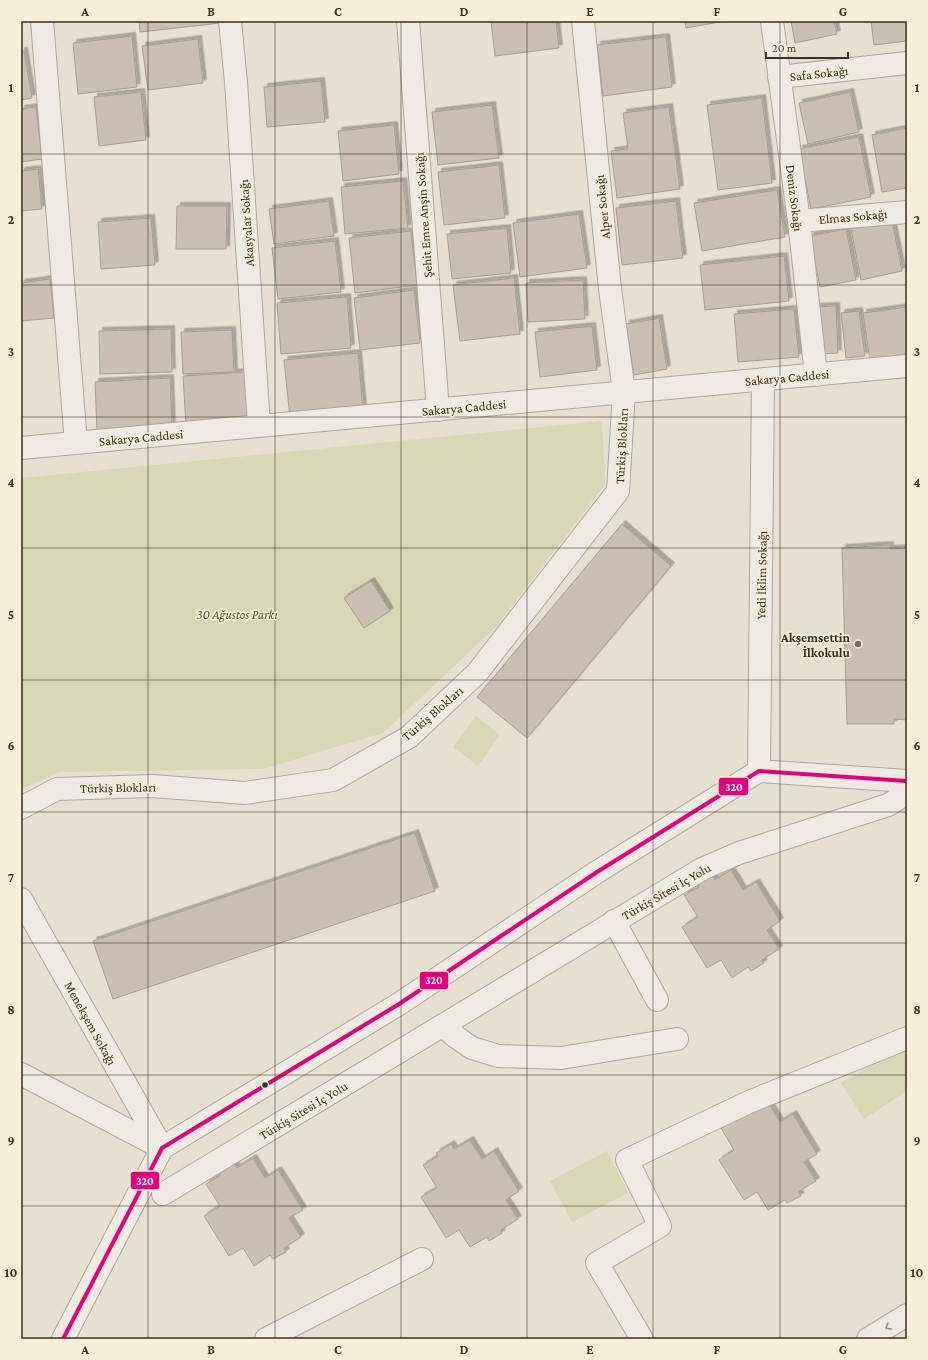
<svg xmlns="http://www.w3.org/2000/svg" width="928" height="1360" font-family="'Crimson Pro',serif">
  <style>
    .green { fill: #d6d7b3 }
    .building { fill: #cbbfb2; stroke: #a89c90; filter: url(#shadow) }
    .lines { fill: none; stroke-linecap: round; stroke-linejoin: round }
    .minor-casing { stroke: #ada599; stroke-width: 24 }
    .minor { stroke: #efebe3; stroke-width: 22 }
    .bus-1-casing { stroke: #f7eed8; stroke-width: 7 }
    .bus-1 { stroke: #e5007d; stroke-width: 4 }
    .oneway { stroke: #968c82 }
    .grid { fill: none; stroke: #3d2e20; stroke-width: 1; stroke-opacity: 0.55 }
    .poi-dot { fill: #786c5e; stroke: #f7eed8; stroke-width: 1.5 }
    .bus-dot { fill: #3d2e20; stroke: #f7eed8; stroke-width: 1.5 }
    .labels { text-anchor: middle; stroke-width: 3; stroke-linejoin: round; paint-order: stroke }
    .street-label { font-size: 13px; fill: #3d2e20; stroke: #f7eed8 }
    .park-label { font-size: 13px; font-style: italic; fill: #4d5a26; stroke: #f7eed8 }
    .poi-label { font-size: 13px; font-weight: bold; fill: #3d2e20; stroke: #f7eed8; text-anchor: end }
    .line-badge { stroke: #f7eed8; stroke-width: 1.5 }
    .badge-label { font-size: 11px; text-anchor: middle; font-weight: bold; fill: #fff }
    .neatline { fill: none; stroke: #3d2e20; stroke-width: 1.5 }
    .grid-label { font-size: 13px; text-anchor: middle; font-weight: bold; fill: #3d2e20 }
  </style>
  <defs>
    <filter id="shadow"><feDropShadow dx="3.5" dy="-3.5" stdDeviation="0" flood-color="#0004"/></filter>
  </defs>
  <rect width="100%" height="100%" fill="#e7e0d1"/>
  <path class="green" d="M 602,421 L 605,485 L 496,627 L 383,733 L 263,769 L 59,772 L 21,790 L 21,478 Z
    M 476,716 L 500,735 L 478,766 L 453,747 Z
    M 900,1046 L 907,1056 L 907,1091 L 864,1119 L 841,1083 Z
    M 607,1151 L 628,1193 L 572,1222 L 550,1181 Z"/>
  <path class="building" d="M 139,21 L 221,21 L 221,23 L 140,32 Z
    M 491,21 L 556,21 L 559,48 L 495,56 Z
    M 685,21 L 726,21 L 686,28 Z
    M 791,21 L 834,21 L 837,34 L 795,43 Z
    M 871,21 L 907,21 L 907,41 L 874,45 Z
    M 132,36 L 137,87 L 78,94 L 73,43 Z
    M 666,37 L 672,87 L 603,96 L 597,45 Z
    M 198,39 L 203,83 L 148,90 L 142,46 Z
    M 21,51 L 24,51 L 32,98 L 21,100 Z
    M 321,81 L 325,122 L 267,127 L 264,87 Z
    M 141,92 L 146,140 L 99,146 L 94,97 Z
    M 850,92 L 859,132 L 808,144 L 799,103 Z
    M 762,98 L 772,183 L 718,190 L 707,105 Z
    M 492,105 L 499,158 L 438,165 L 432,112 Z
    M 36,107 L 42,159 L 21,162 L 21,109 Z
    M 669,107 L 680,189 L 617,198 L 611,151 L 628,149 L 623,113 Z
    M 394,125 L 399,174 L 343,181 L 338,131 Z
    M 907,128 L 907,188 L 882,192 L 872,135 Z
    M 859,137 L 871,197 L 811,209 L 799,149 Z
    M 499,165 L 505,218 L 444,225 L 438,172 Z
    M 38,169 L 42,209 L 21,211 L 21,171 Z
    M 403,181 L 408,228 L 345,234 L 341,187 Z
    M 777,190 L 785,237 L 702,251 L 694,203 Z
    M 329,201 L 334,236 L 274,244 L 269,209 Z
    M 676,201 L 683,258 L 622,265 L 616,208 Z
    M 177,206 L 227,206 L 226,249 L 176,249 Z
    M 579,214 L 587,268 L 520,277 L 513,223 Z
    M 151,218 L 155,265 L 101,269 L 98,222 Z
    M 892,221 L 902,271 L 861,280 L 851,229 Z
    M 507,228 L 511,273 L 452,279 L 447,234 Z
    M 846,229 L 856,280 L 820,287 L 810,236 Z
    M 411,231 L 417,285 L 355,293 L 349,238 Z
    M 335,241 L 341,292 L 278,299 L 272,248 Z
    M 784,256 L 789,301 L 705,310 L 700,265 Z
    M 514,278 L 520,334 L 460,341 L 453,285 Z
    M 50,279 L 54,318 L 21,321 L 21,283 Z
    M 583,280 L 585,319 L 528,322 L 526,283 Z
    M 414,290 L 420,343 L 360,350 L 354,298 Z
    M 347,297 L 351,348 L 281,354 L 277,303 Z
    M 836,306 L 838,353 L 819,354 L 816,307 Z
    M 907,307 L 907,356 L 870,361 L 863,313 Z
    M 794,309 L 799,357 L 738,362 L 734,314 Z
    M 859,311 L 865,356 L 846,358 L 841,313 Z
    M 659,318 L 667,369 L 634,375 L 626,324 Z
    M 592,326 L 597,370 L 540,377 L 535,332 Z
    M 171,329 L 172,372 L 100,374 L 99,331 Z
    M 232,330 L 234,372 L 183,374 L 181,332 Z
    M 358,353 L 363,410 L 290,418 L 284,360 Z
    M 246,372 L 248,422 L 186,426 L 183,376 Z
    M 170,378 L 172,427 L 97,431 L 95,382 Z
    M 622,524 L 671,566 L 527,738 L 477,697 Z
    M 890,545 L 890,549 L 907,548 L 907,720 L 894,719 L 894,724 L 847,724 L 842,548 Z
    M 371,581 L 390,611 L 364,628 L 344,598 Z
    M 415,833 L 435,891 L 113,999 L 93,941 Z
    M 731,870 L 743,890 L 756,882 L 780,921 L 767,930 L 779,949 L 762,960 L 764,963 L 751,971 L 748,967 L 732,978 L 721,960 L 707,968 L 682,927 L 698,917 L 684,895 L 699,887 L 697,883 L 712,874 L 715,880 Z
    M 768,1102 L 780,1122 L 793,1114 L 817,1154 L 804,1162 L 816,1181 L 798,1192 L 801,1196 L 787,1203 L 785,1200 L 768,1210 L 757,1192 L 744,1200 L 719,1160 L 734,1150 L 721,1128 L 736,1119 Z
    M 470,1140 L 482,1159 L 494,1151 L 519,1191 L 506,1200 L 518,1219 L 501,1230 L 502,1233 L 489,1241 L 487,1237 L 470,1247 L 459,1230 L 446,1238 L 421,1197 L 437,1188 L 423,1165 L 438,1156 L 436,1153 L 451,1144 L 454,1149 Z
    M 253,1158 L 265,1178 L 278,1170 L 303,1210 L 289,1218 L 301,1237 L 284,1248 L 286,1252 L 273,1259 L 270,1255 L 254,1266 L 243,1248 L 229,1256 L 204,1216 L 220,1206 L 206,1184 L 221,1175 L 219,1172 L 234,1162 L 237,1168 Z"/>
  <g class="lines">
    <defs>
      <path id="minor" d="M 42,21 L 76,443
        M 230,21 L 236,82 L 259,426
        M 408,21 L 438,410
        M 772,21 L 799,221 L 816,375
        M 779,77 L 907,63
        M 799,221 L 907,212
        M 21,448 L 907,366
        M 759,771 L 763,379
        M 21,808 L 57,789 L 152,786 L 245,793 L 333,780 L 409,737 L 477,673 L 618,491 L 624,392 L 610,289 L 583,21
        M 21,899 L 162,1148
        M 614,921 L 657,1000
        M 443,1026 L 456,1037 L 472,1048 L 498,1056 L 561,1058 L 677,1039
        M 21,1074 L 162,1148
        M 163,1194 L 702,869 L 739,853 L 888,805 L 907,793
        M 63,1339 L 162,1148 L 399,1004 L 597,872 L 759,771 L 907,781
        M 266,1339 L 422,1259
        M 642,1339 L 597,1263 L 660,1226 L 627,1160 L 749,1102 L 907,1038
        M 868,1339 L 907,1315"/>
    </defs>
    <use href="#minor" class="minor-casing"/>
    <use href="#minor" class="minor"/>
    <defs>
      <path id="bus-1" d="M 63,1339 L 162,1148 L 399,1004 L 597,872 L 759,771 L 907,781"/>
    </defs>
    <use href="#bus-1" class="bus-1-casing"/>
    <use href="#bus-1" class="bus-1"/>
  </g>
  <defs><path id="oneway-chevron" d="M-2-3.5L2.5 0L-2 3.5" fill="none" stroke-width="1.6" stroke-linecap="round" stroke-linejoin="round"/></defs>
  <use class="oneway" href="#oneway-chevron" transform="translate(888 1327) rotate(149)"/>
  <path class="grid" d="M 148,21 L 148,1339M 275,21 L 275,1339M 401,21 L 401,1339M 527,21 L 527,1339M 653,21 L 653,1339M 780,21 L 780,1339M 21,154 L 907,154M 21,285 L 907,285M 21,417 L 907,417M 21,548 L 907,548M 21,680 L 907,680M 21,812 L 907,812M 21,943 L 907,943M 21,1075 L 907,1075M 21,1206 L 907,1206"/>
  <circle class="poi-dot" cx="858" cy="644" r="4"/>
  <circle class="bus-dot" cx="265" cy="1085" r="3.5"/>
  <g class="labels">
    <g class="street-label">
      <text transform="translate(819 73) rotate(-6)" y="5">Safa Sokağı</text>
      <text transform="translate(795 198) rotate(83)" y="5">Deniz Sokağı</text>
      <text transform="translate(602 207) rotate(-96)" y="5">Alper Sokağı</text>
      <text transform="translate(423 215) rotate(-94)" y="5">Şehit Emre Anşin Sokağı</text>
      <text transform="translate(853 216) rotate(-5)" y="5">Elmas Sokağı</text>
      <text transform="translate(246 223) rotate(-94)" y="5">Akasyalar Sokağı</text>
      <text transform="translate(787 377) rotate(-5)" y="5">Sakarya Caddesi</text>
      <text transform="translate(464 407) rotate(-5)" y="5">Sakarya Caddesi</text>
      <text transform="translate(141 437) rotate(-5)" y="5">Sakarya Caddesi</text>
      <text transform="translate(621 446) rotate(-87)" y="5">Türkiş Blokları</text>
      <text transform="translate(761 575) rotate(-89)" y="5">Yedi İklim Sokağı</text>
      <text transform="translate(432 713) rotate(-41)" y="5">Türkiş Blokları</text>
      <text transform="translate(118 787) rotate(-1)" y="5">Türkiş Blokları</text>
      <text transform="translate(666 891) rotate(-30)" y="5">Türkiş Sitesi İç Yolu</text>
      <text transform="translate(91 1023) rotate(61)" y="5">Menekşem Sokağı</text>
      <text transform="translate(303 1110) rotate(-31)" y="5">Türkiş Sitesi İç Yolu</text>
    </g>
    <g class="park-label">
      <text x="237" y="619">30 Ağustos Parkı</text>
    </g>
    <g class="poi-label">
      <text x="850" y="642">Akşemsettin<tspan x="850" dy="15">İlkokulu</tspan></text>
    </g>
  </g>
  <g class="line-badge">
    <rect x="718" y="777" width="31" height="19" rx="4" fill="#e5007d"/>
    <rect x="419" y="971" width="30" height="19" rx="4" fill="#e5007d"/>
    <rect x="130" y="1171" width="30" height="19" rx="4" fill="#e5007d"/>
  </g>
  <g class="badge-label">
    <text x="734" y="791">320</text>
    <text x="434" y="984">320</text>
    <text x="145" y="1185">320</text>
  </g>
  <rect width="928" height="1360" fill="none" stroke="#f7eed8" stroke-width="44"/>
  <path d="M766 52v6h82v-6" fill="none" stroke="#3d2e20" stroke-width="2"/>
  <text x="772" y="52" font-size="12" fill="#3d2e20" stroke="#f7eed8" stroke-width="3" paint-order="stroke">20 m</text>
  <rect x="22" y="22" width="884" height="1316" class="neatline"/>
  <g class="grid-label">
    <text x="85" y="16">A</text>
    <text x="211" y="16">B</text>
    <text x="338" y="16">C</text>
    <text x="464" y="16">D</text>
    <text x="590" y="16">E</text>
    <text x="717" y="16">F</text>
    <text x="843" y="16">G</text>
    <text x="11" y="92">1</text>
    <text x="917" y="92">1</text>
    <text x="11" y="224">2</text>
    <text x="917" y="224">2</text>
    <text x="11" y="356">3</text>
    <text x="917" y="356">3</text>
    <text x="11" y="487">4</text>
    <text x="917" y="487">4</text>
    <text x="11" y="619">5</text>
    <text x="917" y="619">5</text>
    <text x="11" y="750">6</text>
    <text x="917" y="750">6</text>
    <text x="11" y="882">7</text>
    <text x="917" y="882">7</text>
    <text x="11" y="1014">8</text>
    <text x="917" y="1014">8</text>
    <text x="11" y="1145">9</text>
    <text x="917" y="1145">9</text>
    <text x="11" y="1277">10</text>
    <text x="917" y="1277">10</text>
    <text x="85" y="1354">A</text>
    <text x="211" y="1354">B</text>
    <text x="338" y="1354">C</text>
    <text x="464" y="1354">D</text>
    <text x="590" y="1354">E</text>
    <text x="717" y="1354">F</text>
    <text x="843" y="1354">G</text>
  </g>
</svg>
